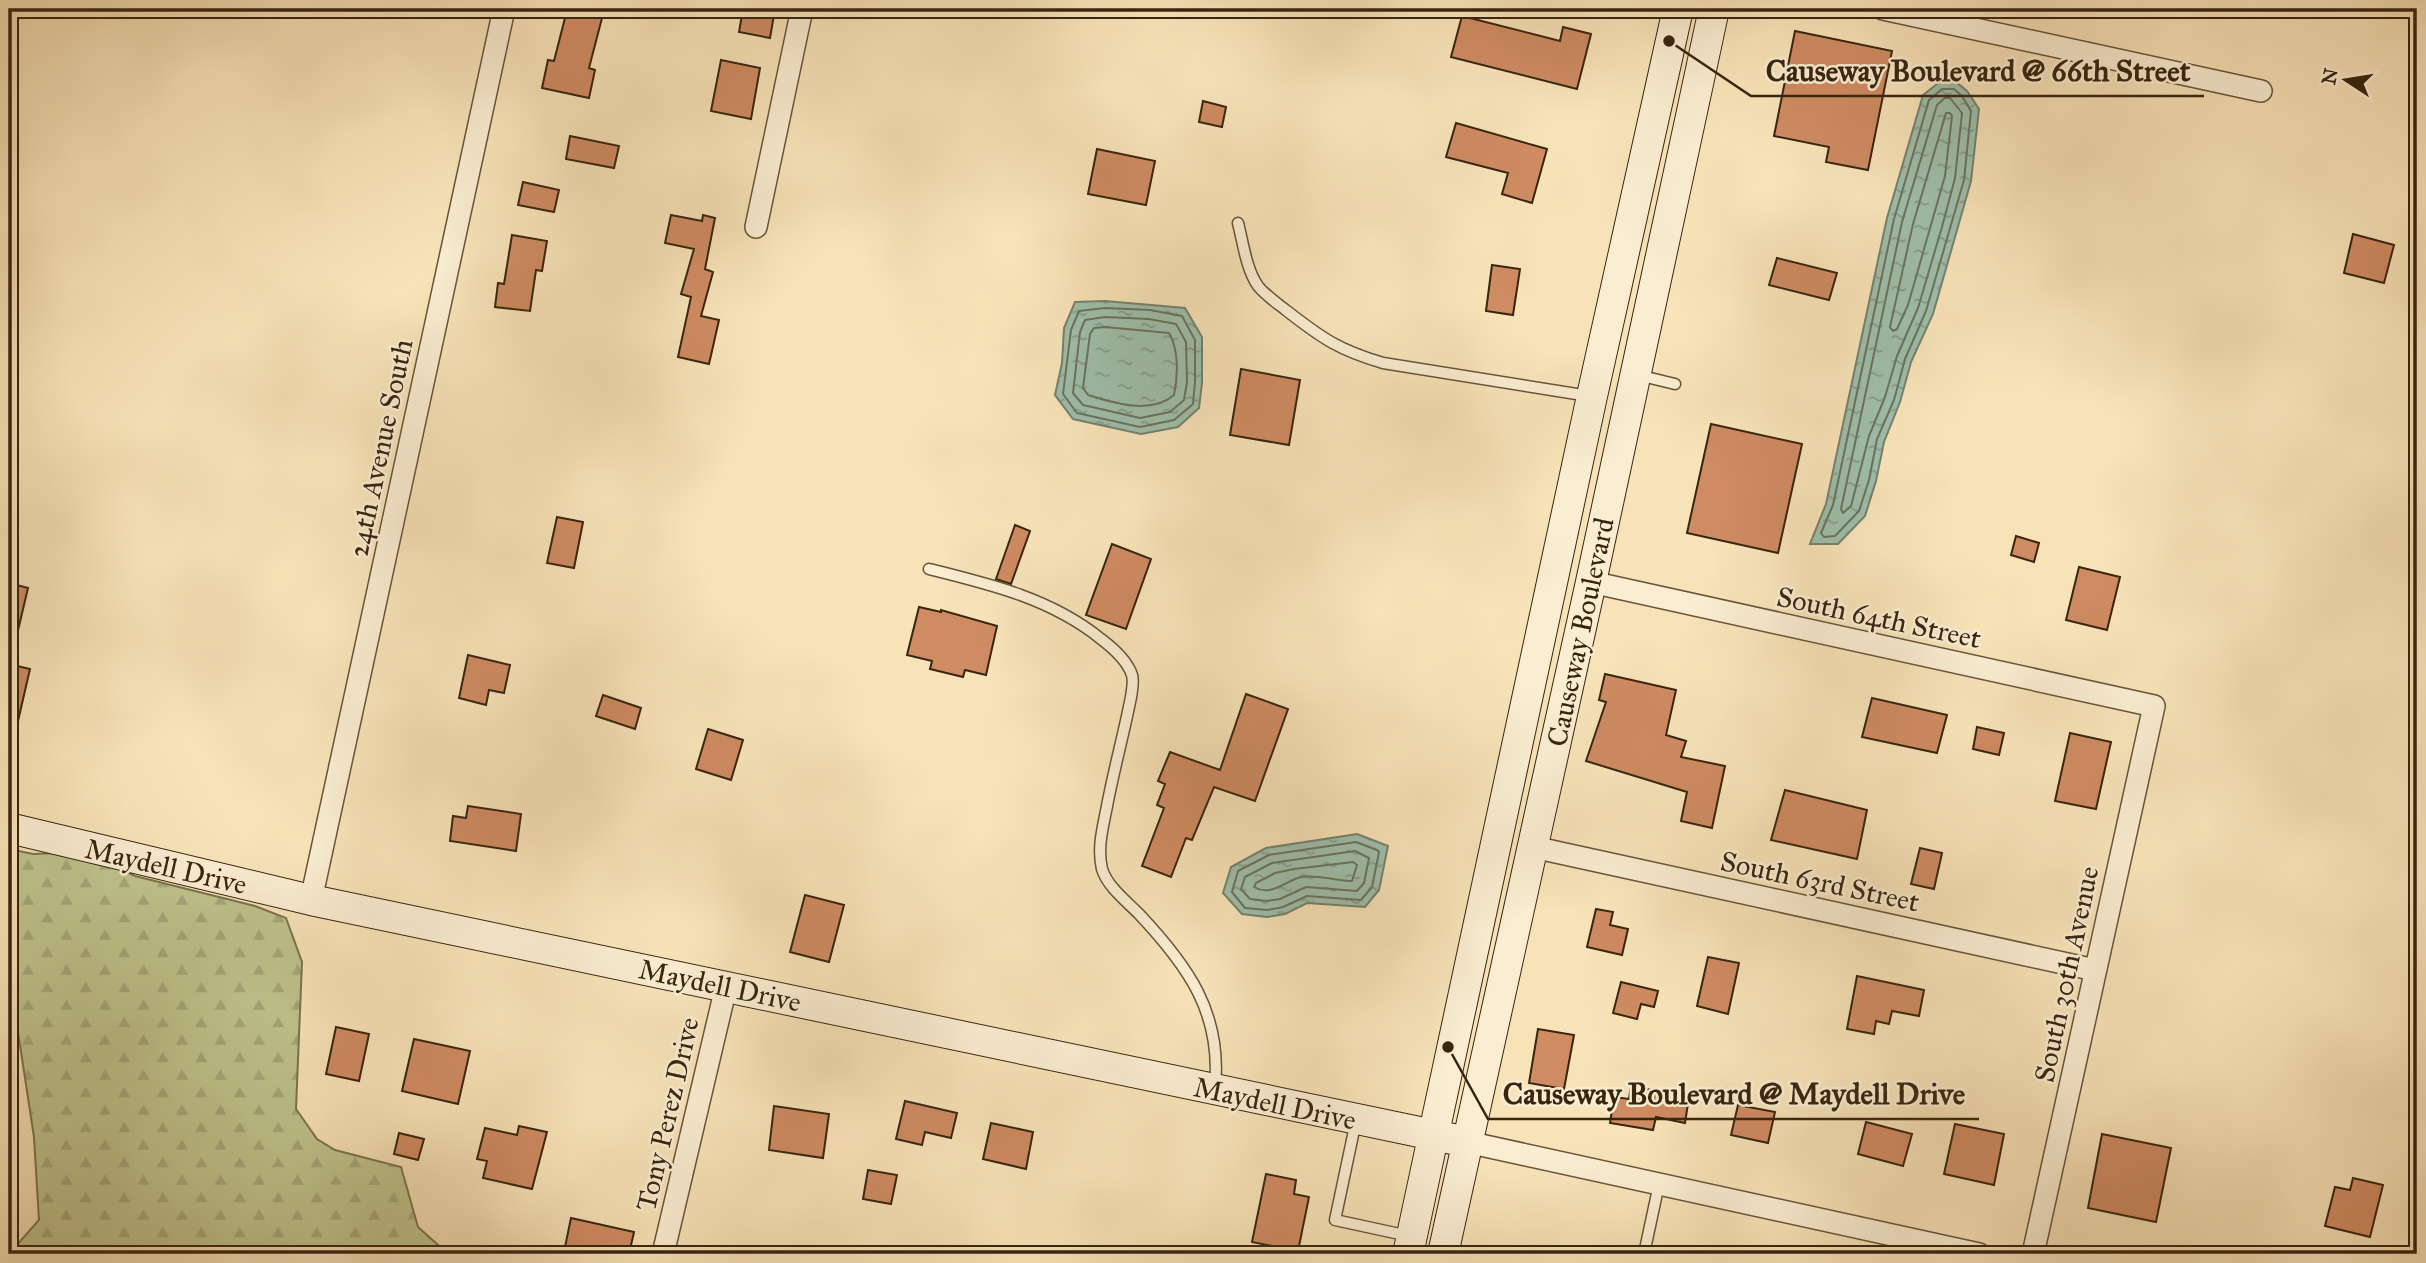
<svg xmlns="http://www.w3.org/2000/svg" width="2426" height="1263" font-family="'IM FELL Great Primer',serif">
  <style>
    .forest { fill: url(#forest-firs); stroke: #7b744e; stroke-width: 2 }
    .water { fill: url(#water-ripples); stroke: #75816d; stroke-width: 2 }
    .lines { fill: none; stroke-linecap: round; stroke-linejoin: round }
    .shore { stroke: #6a725e; stroke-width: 2 }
    .building { fill: #cf8b62; stroke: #372510; stroke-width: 2 }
    .lane-casing { stroke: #67543a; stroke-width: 13 }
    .street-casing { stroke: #67543a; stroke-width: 24 }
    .secondary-casing { stroke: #372510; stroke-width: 32 }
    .lane { stroke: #faedd1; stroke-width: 10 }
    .street { stroke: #faedd1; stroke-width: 21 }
    .secondary { stroke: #faedd1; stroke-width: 30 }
    .labels { text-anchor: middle; stroke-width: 5; stroke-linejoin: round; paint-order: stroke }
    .street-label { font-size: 28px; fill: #372510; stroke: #faedd1 }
    .leader { fill: none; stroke: #372510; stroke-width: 2.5 }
    .callout-dot { fill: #372510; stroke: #faedd1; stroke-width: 2.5 }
    .callout-label { font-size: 30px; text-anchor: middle; font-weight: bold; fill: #372510; stroke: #faedd1; stroke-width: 5; stroke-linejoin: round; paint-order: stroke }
  </style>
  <defs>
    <pattern id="forest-firs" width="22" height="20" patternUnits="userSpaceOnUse" patternTransform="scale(1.75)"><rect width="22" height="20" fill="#bfc38d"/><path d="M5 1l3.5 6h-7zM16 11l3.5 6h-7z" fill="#a5a779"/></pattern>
    <pattern id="water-ripples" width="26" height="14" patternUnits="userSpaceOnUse" patternTransform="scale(1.75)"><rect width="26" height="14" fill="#9ebeab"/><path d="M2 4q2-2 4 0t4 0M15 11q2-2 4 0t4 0" fill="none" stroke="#829a8a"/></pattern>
  </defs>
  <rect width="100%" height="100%" fill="#f8e3b8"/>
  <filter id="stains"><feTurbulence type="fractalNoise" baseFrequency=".00286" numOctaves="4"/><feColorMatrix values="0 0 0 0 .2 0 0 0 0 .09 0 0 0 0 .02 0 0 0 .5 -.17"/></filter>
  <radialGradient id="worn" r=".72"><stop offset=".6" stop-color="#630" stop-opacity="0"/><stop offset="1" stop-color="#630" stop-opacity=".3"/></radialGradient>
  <path class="forest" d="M 9,849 L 33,854 L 82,852 L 135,876 L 255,906 L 286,918 L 302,962 L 296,1109 L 317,1139 L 335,1150 L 401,1167 L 418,1227 L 448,1254 L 9,1254 L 39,1220 L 34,1137 L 18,1032 L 9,1010 Z"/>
  <path class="water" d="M 1941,81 L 1956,82 L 1967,91 L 1979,109 L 1971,181 L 1933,314 L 1911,362 L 1900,402 L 1884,442 L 1876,481 L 1865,516 L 1838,544 L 1810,544 L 1826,504 L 1887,218 L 1923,95 Z
    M 1105,301 L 1185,308 L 1202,337 L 1202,383 L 1199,408 L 1178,427 L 1141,434 L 1073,419 L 1055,395 L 1062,363 L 1064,328 L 1075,302 Z
    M 1357,834 L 1388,846 L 1379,890 L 1365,907 L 1307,903 L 1285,914 L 1267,917 L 1242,914 L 1223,893 L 1231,867 L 1266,848 Z"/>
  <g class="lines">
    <path class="shore" d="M 1942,89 L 1954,89 L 1962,96 L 1971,111 L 1964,180 L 1926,311 L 1905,359 L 1894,400 L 1877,439 L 1869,480 L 1859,511 L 1835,536 L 1824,537 L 1821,533 L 1833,505 L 1894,219 L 1929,100 Z
      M 1950,98 L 1962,113 L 1955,178 L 1942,227 L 1918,308 L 1897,356 L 1885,397 L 1869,436 L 1851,506 L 1843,513 L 1841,509 L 1902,222 L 1937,105 L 1945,98 Z
      M 1946,113 L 1950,113 L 1952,116 L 1945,176 L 1908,305 L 1897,329 L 1893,331 L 1890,327 L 1913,224 Z
      M 1105,308 L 1150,310 L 1182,316 L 1195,340 L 1195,382 L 1193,404 L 1174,420 L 1140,427 L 1077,413 L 1063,394 L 1071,330 L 1079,311 Z
      M 1105,317 L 1149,319 L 1176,324 L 1186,342 L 1187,382 L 1184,400 L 1170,412 L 1140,418 L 1083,405 L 1073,393 L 1080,332 L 1085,320 Z
      M 1105,327 L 1169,333 C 1179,350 1178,376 1174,395 C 1151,415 1114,403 1088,395 L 1083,388 L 1090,334 L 1094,328 Z
      M 1356,842 L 1377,850 L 1379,852 L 1372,887 L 1361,900 L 1307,896 L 1283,907 L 1267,910 L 1245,908 L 1232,892 L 1238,871 L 1269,855 Z
      M 1355,851 L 1369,858 L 1364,883 L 1357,891 L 1306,887 L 1280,899 L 1266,901 L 1250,899 L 1241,889 L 1245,877 L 1272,863 Z
      M 1353,862 L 1357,865 L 1352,881 C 1336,881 1317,874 1301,877 C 1285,881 1271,897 1254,887 L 1256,883 L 1275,873 L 1294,869 Z"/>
  </g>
  <path class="building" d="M 743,9 L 775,9 L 770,38 L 739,32 Z
    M 567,10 L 602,18 L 589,68 L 595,70 L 589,98 L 542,88 L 548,60 L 554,61 Z
    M 1462,16 L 1560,41 L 1563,27 L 1591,34 L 1577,89 L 1451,57 Z
    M 1795,31 L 1892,51 L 1868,170 L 1826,162 L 1829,147 L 1774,136 Z
    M 721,60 L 760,68 L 751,119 L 711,111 Z
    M 1203,101 L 1226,107 L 1222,127 L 1199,122 Z
    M 1456,123 L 1547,149 L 1532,203 L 1502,194 L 1508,173 L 1446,157 Z
    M 570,136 L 619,146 L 614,168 L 566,159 Z
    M 1097,149 L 1155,161 L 1146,205 L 1088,194 Z
    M 523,182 L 559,190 L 554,212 L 518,205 Z
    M 671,215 L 702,221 L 703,215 L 715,218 L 705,269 L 713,272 L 701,316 L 719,320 L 709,364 L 678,357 L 691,297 L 681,294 L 694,249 L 665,243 Z
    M 2353,234 L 2394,245 L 2384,283 L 2344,273 Z
    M 512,235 L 547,241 L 542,271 L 536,270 L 530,311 L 495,307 L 498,283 L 504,284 Z
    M 1777,258 L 1837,273 L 1829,300 L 1769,285 Z
    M 1492,265 L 1520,269 L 1513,315 L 1486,311 Z
    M 1241,369 L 1300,380 L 1289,445 L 1230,435 Z
    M 1711,424 L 1802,444 L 1778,553 L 1687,533 Z
    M 557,517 L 583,522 L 574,568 L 547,563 Z
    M 1015,525 L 1030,531 L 1011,584 L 996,579 Z
    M 2016,536 L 2039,543 L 2034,562 L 2011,555 Z
    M 1112,544 L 1151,559 L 1126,629 L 1086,615 Z
    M 2079,567 L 2120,577 L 2107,630 L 2066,620 Z
    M 9,583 L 28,588 L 15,643 L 9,642 Z
    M 919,607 L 941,612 L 941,610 L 997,626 L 986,675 L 965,670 L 963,677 L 930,669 L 932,661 L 907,655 Z
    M 468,655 L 510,665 L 504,693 L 489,690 L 486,705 L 459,698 Z
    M 9,664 L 30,669 L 15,734 L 9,733 Z
    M 1605,674 L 1676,690 L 1666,735 L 1686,741 L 1681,757 L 1725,766 L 1712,828 L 1681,821 L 1687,792 L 1586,761 L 1606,702 L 1599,700 Z
    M 1246,694 L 1288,709 L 1255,801 L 1214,787 L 1192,840 L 1186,838 L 1171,877 L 1142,866 L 1164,808 L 1157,805 L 1165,784 L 1158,781 L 1170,752 L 1220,770 Z
    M 603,695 L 641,708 L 635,729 L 596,716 Z
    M 1872,698 L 1947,715 L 1937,753 L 1862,737 Z
    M 1977,727 L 2004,733 L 1999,755 L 1973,749 Z
    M 708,729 L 743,740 L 731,780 L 696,769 Z
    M 2070,733 L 2111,742 L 2096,809 L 2055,801 Z
    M 1785,790 L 1867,810 L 1857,859 L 1771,840 Z
    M 468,806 L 521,814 L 516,851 L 450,841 L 453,816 L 466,818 Z
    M 1920,848 L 1942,853 L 1934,889 L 1911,884 Z
    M 805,895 L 844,905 L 829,962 L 790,952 Z
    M 1596,909 L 1613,912 L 1610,925 L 1628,929 L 1622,955 L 1587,947 Z
    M 1708,957 L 1739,963 L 1728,1014 L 1697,1006 Z
    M 1857,976 L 1924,990 L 1919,1016 L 1892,1011 L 1889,1024 L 1876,1021 L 1874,1034 L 1847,1029 Z
    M 1621,982 L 1658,991 L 1654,1007 L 1641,1004 L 1637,1019 L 1613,1013 Z
    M 336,1027 L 369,1034 L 359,1081 L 326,1074 Z
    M 1538,1029 L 1574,1035 L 1564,1089 L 1529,1083 Z
    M 414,1039 L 470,1051 L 458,1104 L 402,1091 Z
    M 1631,1086 L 1689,1097 L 1685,1123 L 1656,1117 L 1653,1130 L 1610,1123 L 1614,1097 L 1629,1099 Z
    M 905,1101 L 957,1113 L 951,1138 L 925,1132 L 922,1145 L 896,1139 Z
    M 1738,1105 L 1775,1112 L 1768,1143 L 1731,1135 Z
    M 774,1106 L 829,1114 L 823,1158 L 769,1150 Z
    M 1866,1122 L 1912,1134 L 1903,1166 L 1858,1154 Z
    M 991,1123 L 1033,1132 L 1026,1169 L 983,1159 Z
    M 1955,1124 L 2004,1134 L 1994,1185 L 1944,1174 Z
    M 519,1126 L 547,1132 L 532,1189 L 483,1178 L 487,1161 L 477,1159 L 485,1128 L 517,1135 Z
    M 399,1133 L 424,1139 L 418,1160 L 394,1154 Z
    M 2102,1134 L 2171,1148 L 2156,1222 L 2088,1208 Z
    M 868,1170 L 897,1175 L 891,1204 L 863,1199 Z
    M 1266,1174 L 1296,1180 L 1294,1194 L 1309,1197 L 1298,1251 L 1252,1242 Z
    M 2353,1178 L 2383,1185 L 2370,1237 L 2325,1226 L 2335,1187 L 2350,1190 Z
    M 571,1218 L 634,1232 L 629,1254 L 579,1254 L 580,1250 L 565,1247 Z"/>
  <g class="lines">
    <defs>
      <path id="lane" d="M 1238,223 C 1243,242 1246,269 1258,286 C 1266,296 1277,303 1287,311 C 1323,339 1339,350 1383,363 L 1589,396
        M 1638,375 L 1675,384
        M 929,569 C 990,584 1052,599 1101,639 C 1113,648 1127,660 1132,675 C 1134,682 1132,690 1131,697 C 1124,733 1114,769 1107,806 C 1103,827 1097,847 1102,869 C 1107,886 1126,901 1139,914 C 1188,966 1222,1013 1215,1087
        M 1356,1121 L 1335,1220 L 1409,1236
        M 1644,1254 L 1659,1184
        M 1894,1254 L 1898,1236"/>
      <path id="street" d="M 1883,9 L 2261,91
        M 756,227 L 802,9
        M 1591,582 L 2154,706 L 2033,1254
        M 1533,847 L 2095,970
        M 311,900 L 504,9
        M 1467,1142 L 1979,1254
        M 663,1254 L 726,987"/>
      <path id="secondary" d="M 9,828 L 311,900 L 1467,1142
        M 1408,1254 L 1592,396 L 1678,9
        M 1443,1254 L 1591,582 L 1714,9"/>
    </defs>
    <use href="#lane" class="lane-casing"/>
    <use href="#street" class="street-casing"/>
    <use href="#secondary" class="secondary-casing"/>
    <use href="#lane" class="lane"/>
    <use href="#street" class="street"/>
    <use href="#secondary" class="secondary"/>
  </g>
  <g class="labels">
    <g class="street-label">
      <text transform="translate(380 448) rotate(-78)" y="10">24th Avenue South</text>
      <text transform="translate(1879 617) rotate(12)" y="10">South 64th Street</text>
      <text transform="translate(1580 632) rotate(-78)" y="10">Causeway Boulevard</text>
      <text transform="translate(166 866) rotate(13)" y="10">Maydell Drive</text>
      <text transform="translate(1820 881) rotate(12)" y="10">South 63rd Street</text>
      <text transform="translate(2066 974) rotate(-78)" y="10">South 30th Avenue</text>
      <text transform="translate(720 985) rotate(12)" y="10">Maydell Drive</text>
      <text transform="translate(1275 1103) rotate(12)" y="10">Maydell Drive</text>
      <text transform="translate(667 1114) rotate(-77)" y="10">Tony Perez Drive</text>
    </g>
  </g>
  <path class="leader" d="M1669 41L1751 96H2204M1448 1047L1488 1119H1979"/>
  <g class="callout-dot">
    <circle cx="1669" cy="41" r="7"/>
    <circle cx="1448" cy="1047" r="7"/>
  </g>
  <g class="callout-label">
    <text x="1978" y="81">Causeway Boulevard @ 66th Street</text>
    <text x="1734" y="1104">Causeway Boulevard @ Maydell Drive</text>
  </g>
  <rect width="2426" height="1263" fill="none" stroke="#f8e3b8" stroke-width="35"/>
  <rect x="10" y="10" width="2405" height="1242" fill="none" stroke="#372510" stroke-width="3.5"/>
  <rect x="18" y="18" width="2391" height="1228" fill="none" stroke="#372510" stroke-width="2"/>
  <g transform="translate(2346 80) rotate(282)" stroke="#faedd1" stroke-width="5" paint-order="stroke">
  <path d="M0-5L12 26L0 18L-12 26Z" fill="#372510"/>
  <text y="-10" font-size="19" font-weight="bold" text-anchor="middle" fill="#372510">N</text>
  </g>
  <rect width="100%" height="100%" filter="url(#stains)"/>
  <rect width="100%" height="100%" fill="url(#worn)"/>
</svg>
